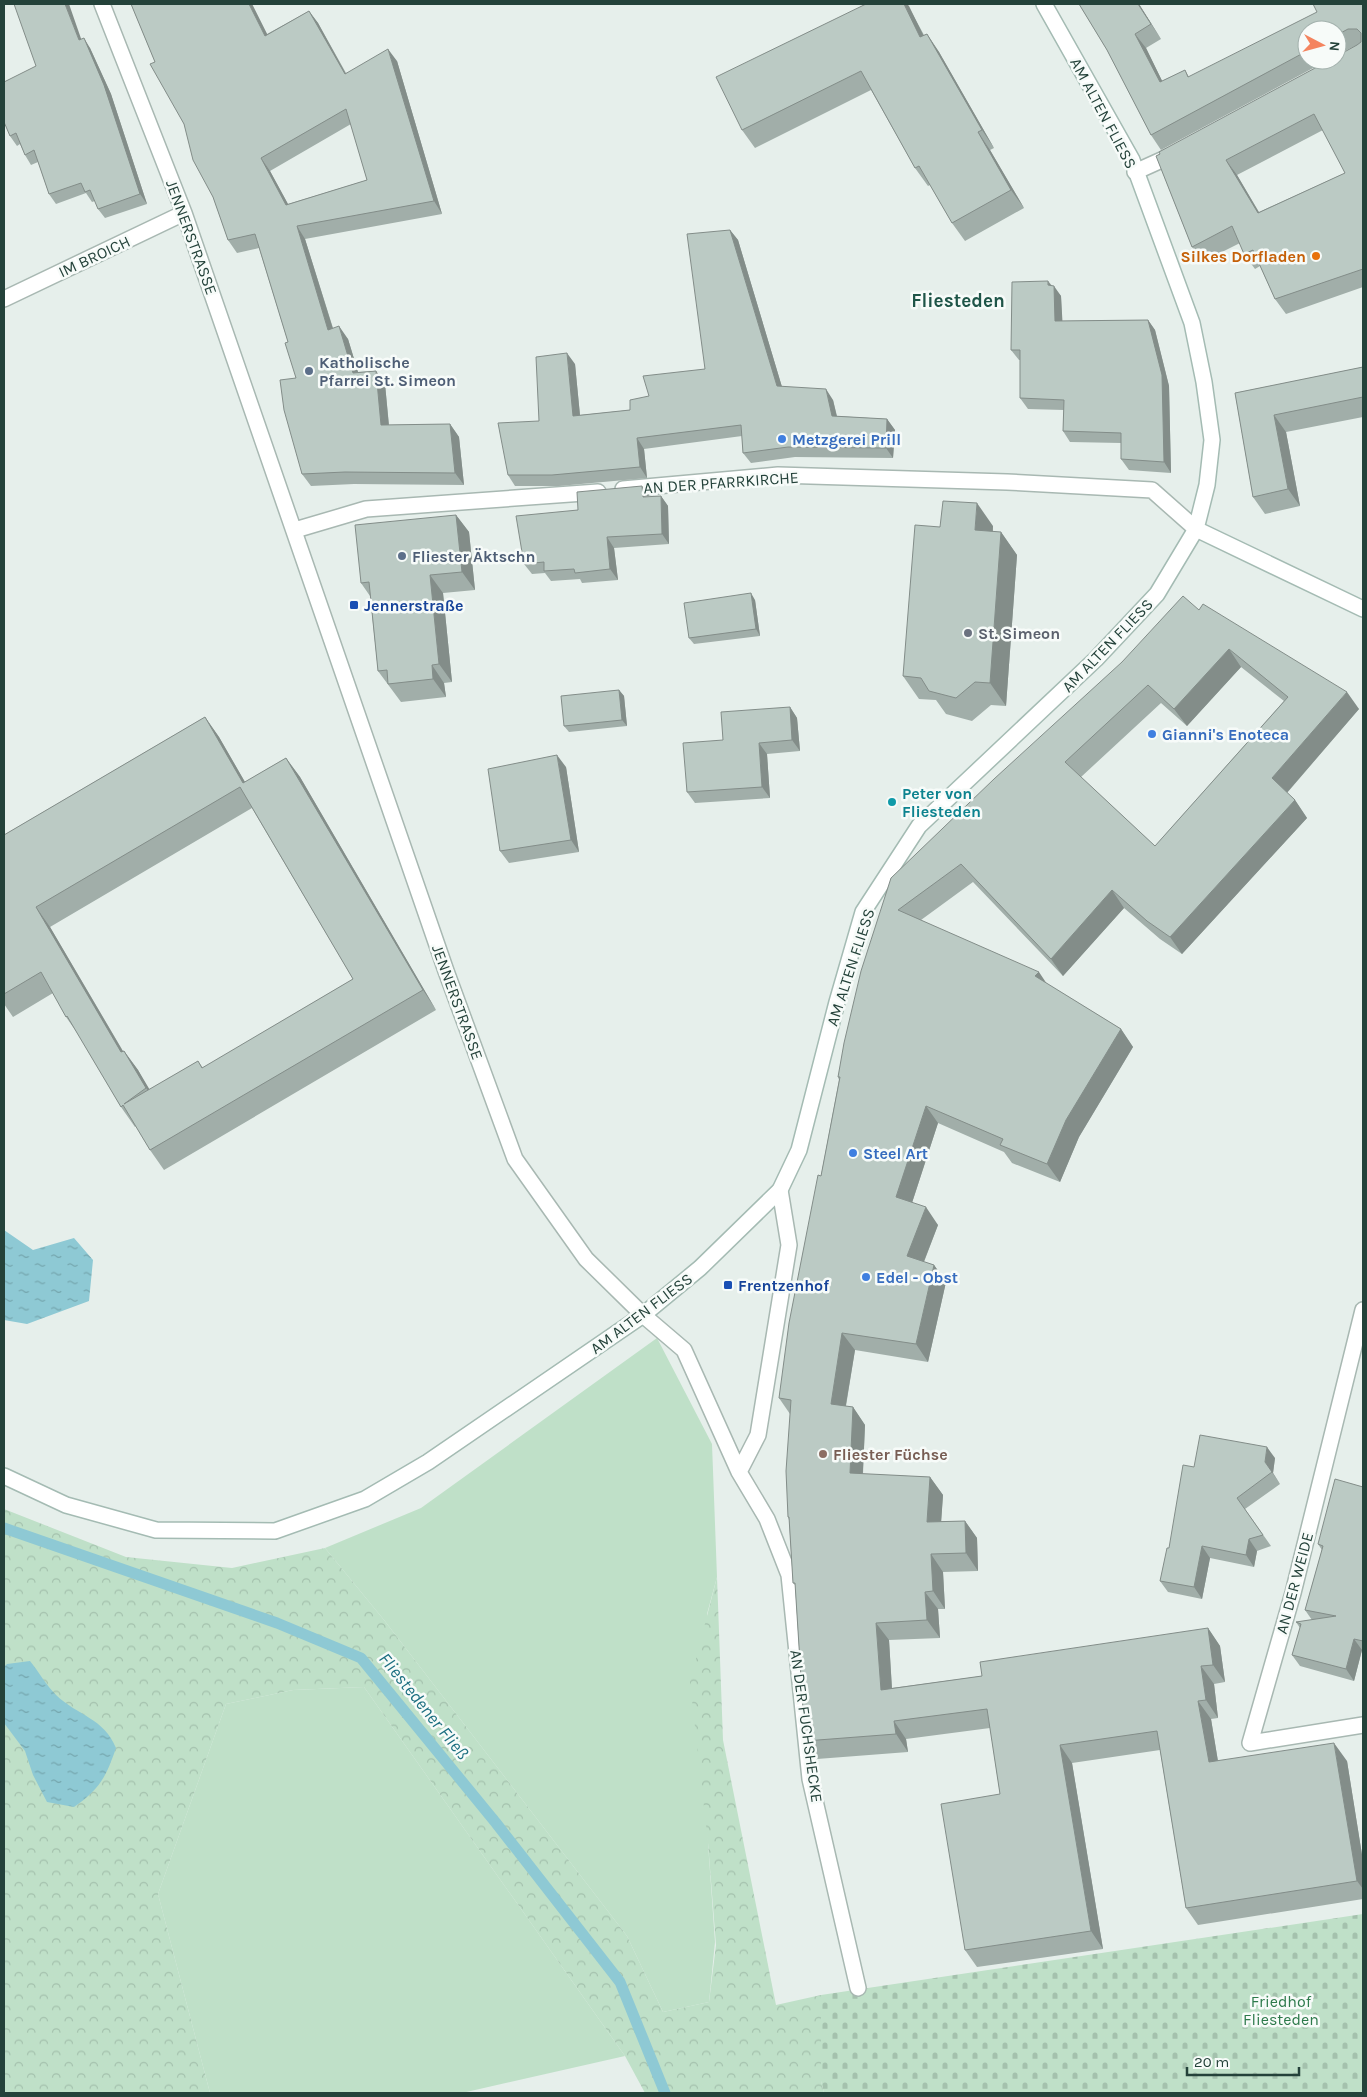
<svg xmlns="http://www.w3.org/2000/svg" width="1367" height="2097" font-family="Karla,sans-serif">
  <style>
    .green { fill: #bfe0c8 }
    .forest { fill: url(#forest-crowns) }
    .cemetery { fill: url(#cemetery-stones) }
    .water { fill: url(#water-ripples) }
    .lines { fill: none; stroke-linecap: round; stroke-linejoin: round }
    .stream { stroke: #8ec9d4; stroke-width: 11 }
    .minor-casing { stroke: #a8b8b2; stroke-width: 18 }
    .secondary-casing { stroke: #a4bbb3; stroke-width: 18 }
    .minor { stroke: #fff; stroke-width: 15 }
    .secondary { stroke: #fff; stroke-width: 15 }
    .wall { fill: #a1aea9; fill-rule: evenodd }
    .shaded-wall { fill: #838d89 }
    .building { fill: #bbcac4; stroke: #838d89; fill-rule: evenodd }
    .food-dot { fill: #e8710a; stroke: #f7fbf9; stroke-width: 2 }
    .service-dot { fill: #5c6f8a; stroke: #f7fbf9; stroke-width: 2 }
    .shop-dot { fill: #3f7fe0; stroke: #f7fbf9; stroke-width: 2 }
    .transit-dot { fill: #1a4fb4; stroke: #f7fbf9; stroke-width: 2 }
    .worship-dot { fill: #6b7280; stroke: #f7fbf9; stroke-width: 2 }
    .culture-dot { fill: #0f9aa8; stroke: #f7fbf9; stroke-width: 2 }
    .education-dot { fill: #8d6e63; stroke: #f7fbf9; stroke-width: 2 }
    .labels { text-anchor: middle; stroke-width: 5; stroke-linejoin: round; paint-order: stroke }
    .street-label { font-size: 16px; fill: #24423a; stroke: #f7fbf9 }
    .food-label { font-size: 16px; font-weight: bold; fill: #c56008; stroke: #f7fbf9; text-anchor: end }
    .service-label { font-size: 16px; font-weight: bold; fill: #4e5e75; stroke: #f7fbf9; text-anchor: start }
    .shop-label { font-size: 16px; font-weight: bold; fill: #366cbe; stroke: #f7fbf9; text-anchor: start }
    .transit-label { font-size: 16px; font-weight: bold; fill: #164399; stroke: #f7fbf9; text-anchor: start }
    .worship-label { font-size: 16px; font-weight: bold; fill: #5b616d; stroke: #f7fbf9; text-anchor: start }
    .culture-label { font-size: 16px; font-weight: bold; fill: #0d838f; stroke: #f7fbf9; text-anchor: start }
    .education-label { font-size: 16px; font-weight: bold; fill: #785e54; stroke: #f7fbf9; text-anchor: start }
    .park-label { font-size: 16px; fill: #2d7a4b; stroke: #f7fbf9 }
    .water-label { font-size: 18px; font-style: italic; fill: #1c6f80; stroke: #f7fbf9 }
    .quarter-label { font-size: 19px; font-weight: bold; fill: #1f5548; stroke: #f7fbf9 }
  </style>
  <defs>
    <pattern id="forest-crowns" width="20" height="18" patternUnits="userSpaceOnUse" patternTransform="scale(1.25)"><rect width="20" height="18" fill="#bfe0c8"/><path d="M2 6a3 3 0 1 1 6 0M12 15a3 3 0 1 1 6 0" fill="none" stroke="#a4c1ad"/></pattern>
    <pattern id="cemetery-stones" width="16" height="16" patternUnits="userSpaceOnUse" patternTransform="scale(1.25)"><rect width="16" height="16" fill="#bfe0c8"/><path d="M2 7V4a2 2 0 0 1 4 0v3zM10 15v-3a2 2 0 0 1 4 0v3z" fill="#a4c1ad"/></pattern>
    <pattern id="water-ripples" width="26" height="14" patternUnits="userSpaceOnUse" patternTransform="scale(1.25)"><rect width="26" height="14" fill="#8ec9d4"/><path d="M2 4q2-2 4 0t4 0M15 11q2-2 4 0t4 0" fill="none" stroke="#74a5ad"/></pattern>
  </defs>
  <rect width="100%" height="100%" fill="#e6efeb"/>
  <path class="green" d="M 657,1338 L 712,1444 L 717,1577 L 707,1614 L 708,1843 L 715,1942 L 709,2002 L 663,2012 L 627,1936 L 384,1620 L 325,1548 L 421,1508 Z
    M 364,1687 L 625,2056 L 462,2093 L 210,2093 L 158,1894 L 226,1704 L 293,1690 Z"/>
  <path class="forest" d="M 4,1509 L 126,1557 L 232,1568 L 325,1548 L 384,1620 L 627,1936 L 663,2012 L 709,2002 L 716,1945 L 708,1843 L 690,1682 L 717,1577 L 723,1740 L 776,2005 L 821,1995 L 821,2081 L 824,2093 L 645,2093 L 625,2056 L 364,1687 L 293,1690 L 226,1704 L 158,1894 L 210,2093 L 4,2093 Z"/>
  <path class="cemetery" d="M 1363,1914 L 1363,2093 L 824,2093 L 821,2081 L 821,1995 Z"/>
  <path class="water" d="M 4,1230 L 33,1250 L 74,1238 L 93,1260 L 89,1301 L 27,1324 L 4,1320 Z
    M 30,1661 C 39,1672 46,1685 56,1695 C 78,1716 104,1718 116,1748 C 106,1777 100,1789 74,1807 L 47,1802 L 33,1775 L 25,1751 L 4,1723 L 4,1667 L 7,1664 Z"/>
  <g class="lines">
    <path class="stream" d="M 4,1528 L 277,1623 L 361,1658 L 496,1823 L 620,1982 L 665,2093"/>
    <defs>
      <path id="minor" d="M 102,4 L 184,213 L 446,971 L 515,1159 L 586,1259 L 643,1315 L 684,1350 L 739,1472 L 767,1519 L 789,1575 L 810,1779 L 858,1988
        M 1135,172 L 1177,153
        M 4,299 L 184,213
        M 623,489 L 778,475 L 1007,482 L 1152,490 L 1196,529
        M 295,530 L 366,509 L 598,492
        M 1363,1310 L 1293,1593 L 1250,1743 L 1363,1725
        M 739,1472 L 758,1435 L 789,1245 L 780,1190"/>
      <path id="secondary" d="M 1196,529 L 1363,609
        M 4,1476 L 66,1505 L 156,1530 L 275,1531 L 365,1499 L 428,1462 L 643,1315 L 700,1268 L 780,1190 L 799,1150 L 837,1002 L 863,912 L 919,826 L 1096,659 L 1157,594 L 1196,529 L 1207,485 L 1212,440 L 1204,382 L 1192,323 L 1132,160 L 1044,4"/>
    </defs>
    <use href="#minor" class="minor-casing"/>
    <use href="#secondary" class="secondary-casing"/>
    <use href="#minor" class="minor"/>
    <use href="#secondary" class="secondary"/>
  </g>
  <path class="wall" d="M 131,4 L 252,4 L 267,34 L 309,11 L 318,23 L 346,73 L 397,61 L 442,214 L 305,239 L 333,328 L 348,339 L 358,372 L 376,371 L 385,384 L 389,425 L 450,424 L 459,437 L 464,485 L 354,484 L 311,486 L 302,474 L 296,378 L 288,342 L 259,248 L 237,253 L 228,240 L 213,197 L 184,124 L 155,62 ZM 351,124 L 367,180 L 288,204 L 270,171 Z
    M 866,4 L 907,4 L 924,35 L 927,34 L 939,52 L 994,148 L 990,150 L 1024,208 L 965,241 L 952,223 L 930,185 L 928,186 L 915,168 L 871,90 L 755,148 L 742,130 Z
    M 1079,4 L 1139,4 L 1161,39 L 1146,48 L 1162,81 L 1185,70 L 1189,77 L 1363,4 L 1363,287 L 1286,314 L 1275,299 L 1260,266 L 1255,269 L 1244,254 L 1240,243 L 1202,262 L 1192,247 L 1156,156 L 1357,45 L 1359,44 L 1337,55 L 1337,30 L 1307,30 L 1307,60 L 1328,60 L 1161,150 L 1151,135 L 1107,50 ZM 1323,130 L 1345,173 L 1259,212 L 1237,175 Z
    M 81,39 L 90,48 L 111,94 L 147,204 L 105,218 L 98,209 L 95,201 L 92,202 L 86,193 L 56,204 L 49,194 L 38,162 L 31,165 L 25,155 L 20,144 L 17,146 L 10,136 L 36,66 Z
    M 730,230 L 738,240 L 782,387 L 833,400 L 837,416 L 887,419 L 895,430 L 893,458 L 795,457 L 751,463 L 743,453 L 742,436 L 644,449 L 647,478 L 559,486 L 515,486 L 508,475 L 539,421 L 575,364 L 580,415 L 630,410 L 649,396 L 705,369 Z
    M 1048,281 L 1061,296 L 1062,321 L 1148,320 L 1155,330 L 1169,386 L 1171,473 L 1129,470 L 1121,459 L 1121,443 L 1070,442 L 1063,431 L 1064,410 L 1028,409 L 1020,398 L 1020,360 L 1019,360 L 1011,350 Z
    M 1363,367 L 1363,417 L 1286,432 L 1300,506 L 1265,514 L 1253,497 L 1235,393 Z
    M 661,496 L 668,506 L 669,544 L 614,548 L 618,580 L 582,583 L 580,579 L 551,581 L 545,573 L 532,574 L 524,564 L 578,510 L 649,497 Z
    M 456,515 L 469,532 L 475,590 L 443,593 L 452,682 L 444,683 L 446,697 L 401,702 L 378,671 L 370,596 L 361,583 Z
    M 993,526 L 993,532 L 1001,532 L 1017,555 L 1006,706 L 991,705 L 972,721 L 946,714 L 936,700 L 919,699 L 903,676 L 940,527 Z
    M 755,600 L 760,636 L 694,644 L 689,638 Z
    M 1199,610 L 1359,709 L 1287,793 L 1295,800 L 1307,818 L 1182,954 L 1160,939 L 1124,908 L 1063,976 L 973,882 L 921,920 L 1046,983 L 1121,1029 L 1133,1047 L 1079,1137 L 1060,1182 L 1012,1163 L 1004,1152 L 938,1123 L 912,1203 L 938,1225 L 924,1262 L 934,1265 L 946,1282 L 928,1362 L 855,1350 L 846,1406 L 853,1407 L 865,1425 L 863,1474 L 930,1477 L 943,1495 L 941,1521 L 965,1521 L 977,1538 L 978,1571 L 943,1572 L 945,1609 L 938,1609 L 940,1638 L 889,1640 L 892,1688 L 982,1676 L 1208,1628 L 1220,1646 L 1225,1682 L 1214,1684 L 1218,1718 L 1211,1719 L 1218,1761 L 1347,1761 L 1363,1861 L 1363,1899 L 1198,1925 L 1186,1908 L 1160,1750 L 1072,1763 L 1103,1949 L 977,1967 L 965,1950 L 1000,1794 L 990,1728 L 906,1739 L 908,1752 L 817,1759 L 805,1741 L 795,1585 L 793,1583 L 789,1520 L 788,1517 L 790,1414 L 779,1398 L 839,1080 L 838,1077 L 891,878 ZM 1241,667 L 1284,701 L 1155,846 L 1081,777 L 1161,703 L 1187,726 Z
    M 619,690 L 624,696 L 627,726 L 569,732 L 564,726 Z
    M 790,707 L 797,718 L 800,751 L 767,754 L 770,798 L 695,803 L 687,792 L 723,740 Z
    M 205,717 L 219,737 L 245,782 L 286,758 L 300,777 L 436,1010 L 164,1170 L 150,1150 L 136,1126 L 135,1127 L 121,1107 L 78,1034 L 66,1017 L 53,993 L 13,1017 L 4,1004 L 4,835 ZM 252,808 L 353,979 L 203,1068 L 198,1061 L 149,1090 L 138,1070 L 124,1051 L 123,1051 L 50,927 Z
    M 566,767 L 579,852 L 509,863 L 500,851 Z
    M 1275,1458 L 1273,1473 L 1280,1484 L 1245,1509 L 1271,1546 L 1257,1551 L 1254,1567 L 1210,1558 L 1202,1599 L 1168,1592 L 1160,1581 L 1194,1467 Z
    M 1363,1487 L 1363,1650 L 1362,1650 L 1354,1681 L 1300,1666 L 1292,1655 L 1300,1628 L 1296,1622 L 1312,1620 L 1305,1610 L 1322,1550 L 1318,1544 Z"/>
  <path class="shaded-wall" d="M 65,4 L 69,4 L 85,50 L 79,40 Z
    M 249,4 L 252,4 L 274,48 L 265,36 Z
    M 904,4 L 907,4 L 909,6 L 933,55 L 920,37 Z
    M 1138,4 L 1139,4 L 1161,39 L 1151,24 Z
    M 309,11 L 318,23 L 353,87 L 345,74 Z
    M 927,34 L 939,52 L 994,148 L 982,130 Z
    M 1135,34 L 1146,48 L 1170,97 L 1160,82 Z
    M 84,38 L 90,48 L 111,94 L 147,204 L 140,194 Z
    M 388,49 L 397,61 L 442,214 L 434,201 Z
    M 978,132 L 990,150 L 1024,208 L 1011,190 Z
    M 261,158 L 270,171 L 295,217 L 286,205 Z
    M 1226,160 L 1237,175 L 1268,228 L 1258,213 Z
    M 297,226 L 305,239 L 337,342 L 328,330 Z
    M 730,230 L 738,240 L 785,397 L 777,386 Z
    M 1048,281 L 1054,290 L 1054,286 L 1061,296 L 1063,331 L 1055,321 Z
    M 1148,320 L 1155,330 L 1169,386 L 1171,473 L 1164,462 Z
    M 339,326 L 348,339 L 362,385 L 353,373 Z
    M 567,353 L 575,364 L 581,426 L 573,416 Z
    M 376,371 L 385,384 L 390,438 L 381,425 Z
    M 826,389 L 833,400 L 839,426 L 832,416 Z
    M 1274,415 L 1286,432 L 1300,506 L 1288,489 Z
    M 887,419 L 895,430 L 893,458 L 886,448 Z
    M 450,424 L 459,437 L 464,485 L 455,473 Z
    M 637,438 L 644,449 L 647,478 L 640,467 Z
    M 642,486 L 649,496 L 643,497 Z
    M 661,496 L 668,506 L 669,544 L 662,534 Z
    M 977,503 L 993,526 L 991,553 L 975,530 Z
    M 456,515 L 469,532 L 475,590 L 462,572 Z
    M 1001,532 L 1017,555 L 1006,706 L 990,683 Z
    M 607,537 L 614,548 L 618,580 L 610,569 Z
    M 430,575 L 443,593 L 452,682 L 439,664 Z
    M 751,593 L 755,600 L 760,636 L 756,629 Z
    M 1229,649 L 1241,667 L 1187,726 L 1174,709 Z
    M 432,665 L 444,683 L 446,697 L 433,679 Z
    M 619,690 L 624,696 L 627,726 L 622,720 Z
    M 1347,692 L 1359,709 L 1284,796 L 1272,778 Z
    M 790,707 L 797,718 L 800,751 L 792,740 Z
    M 205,717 L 219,737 L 257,803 L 243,783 Z
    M 759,743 L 767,754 L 770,798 L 762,787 Z
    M 557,755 L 566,767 L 579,852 L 571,840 Z
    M 286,758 L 300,777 L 436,1010 L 423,990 Z
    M 1295,800 L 1307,818 L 1182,954 L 1170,937 Z
    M 1112,890 L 1124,908 L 1063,976 L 1051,959 Z
    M 36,907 L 50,927 L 135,1072 L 121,1052 Z
    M 1039,972 L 1051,990 L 1035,976 Z
    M 1121,1029 L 1133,1047 L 1079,1137 L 1060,1182 L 1047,1164 L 1066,1120 Z
    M 124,1051 L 138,1070 L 160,1107 L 146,1088 Z
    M 926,1106 L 938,1123 L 908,1215 L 896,1197 Z
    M 926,1207 L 938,1225 L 919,1274 L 907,1256 Z
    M 934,1265 L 946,1282 L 928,1362 L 916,1344 Z
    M 842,1333 L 855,1350 L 843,1422 L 831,1404 Z
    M 853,1407 L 865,1425 L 862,1490 L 850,1473 Z
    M 1267,1447 L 1275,1458 L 1273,1473 L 1280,1484 L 1265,1462 Z
    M 930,1477 L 943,1495 L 940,1539 L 927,1522 Z
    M 965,1521 L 977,1538 L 978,1571 L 966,1553 Z
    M 1249,1539 L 1257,1551 L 1254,1567 L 1246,1555 Z
    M 1202,1546 L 1210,1558 L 1202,1599 L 1194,1587 Z
    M 931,1554 L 943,1572 L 945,1609 L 933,1591 Z
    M 925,1592 L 938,1609 L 940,1638 L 927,1620 Z
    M 876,1623 L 889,1640 L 893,1707 L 881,1690 Z
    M 1208,1628 L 1220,1646 L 1225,1682 L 1213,1665 Z
    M 1354,1639 L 1362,1650 L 1354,1681 L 1346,1669 Z
    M 1201,1666 L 1214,1684 L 1218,1718 L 1206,1700 Z
    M 1198,1701 L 1211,1719 L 1221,1780 L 1209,1762 Z
    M 894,1721 L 906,1739 L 908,1752 L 896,1734 Z
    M 1334,1743 L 1347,1761 L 1363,1861 L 1363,1889 L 1357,1881 Z
    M 1060,1745 L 1072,1763 L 1103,1949 L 1091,1931 Z"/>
  <path class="building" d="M 14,4 L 65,4 L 79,40 L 84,38 L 104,85 L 140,194 L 98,209 L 90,190 L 85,192 L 81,183 L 49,194 L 34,150 L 25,155 L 16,133 L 10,136 L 4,122 L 4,82 L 36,66 Z
    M 131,4 L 249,4 L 265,36 L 309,11 L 345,74 L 388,49 L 434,201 L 297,226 L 328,330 L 339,326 L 353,373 L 376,371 L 381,425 L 450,424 L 455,473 L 345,472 L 302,474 L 284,410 L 280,380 L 296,378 L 285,343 L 288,342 L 255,234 L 228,240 L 213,197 L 193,160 L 184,124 L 150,64 L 155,62 ZM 346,109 L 367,180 L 286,205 L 261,158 Z
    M 866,4 L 904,4 L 920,37 L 927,34 L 982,130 L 978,132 L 1011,190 L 952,223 L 919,166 L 915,168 L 861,71 L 742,130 L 716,77 Z
    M 1079,4 L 1138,4 L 1151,24 L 1135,34 L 1160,82 L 1185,70 L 1188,77 L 1317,12 L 1313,4 L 1363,4 L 1363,269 L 1275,299 L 1253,250 L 1244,254 L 1232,226 L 1192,247 L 1156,156 L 1160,154 L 1159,152 L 1330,60 L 1337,60 L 1337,56 L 1357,45 L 1361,42 L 1361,33 L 1357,29 L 1348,29 L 1337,35 L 1337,30 L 1307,30 L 1307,51 L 1151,135 L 1107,50 ZM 1314,114 L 1345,173 L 1258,213 L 1226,160 Z
    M 730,230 L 777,386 L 826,389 L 832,416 L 887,419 L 886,448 L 788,447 L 743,453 L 741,425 L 637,438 L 640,467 L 552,475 L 508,475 L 498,423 L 539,421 L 536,357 L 567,353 L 573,416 L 630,410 L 630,400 L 649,396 L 643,376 L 705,369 L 687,234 Z
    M 1048,281 L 1048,285 L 1054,286 L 1055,321 L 1148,320 L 1162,375 L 1164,462 L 1121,459 L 1121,433 L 1063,431 L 1064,400 L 1020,398 L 1020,350 L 1011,350 L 1012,282 Z
    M 1363,367 L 1363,397 L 1274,415 L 1288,489 L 1253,497 L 1235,393 Z
    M 642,486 L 643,497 L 661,496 L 662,534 L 607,537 L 610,569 L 575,573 L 574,569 L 544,571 L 544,562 L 524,564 L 516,516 L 578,510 L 577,492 Z
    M 943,501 L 977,503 L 975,530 L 1001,532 L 990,683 L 975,682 L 956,698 L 929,691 L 921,678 L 903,676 L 915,525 L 940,527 Z
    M 456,515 L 462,572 L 430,575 L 439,664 L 432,665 L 433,679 L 388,684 L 387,670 L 378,671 L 369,582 L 361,583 L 355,525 Z
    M 751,593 L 756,629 L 689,638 L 684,603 Z
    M 1183,596 L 1199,610 L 1203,604 L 1347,692 L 1272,778 L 1295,800 L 1170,937 L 1147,921 L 1112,890 L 1051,959 L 961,864 L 898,910 L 1039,972 L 1035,976 L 1121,1029 L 1066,1120 L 1047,1164 L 1000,1145 L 1003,1139 L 926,1106 L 896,1197 L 926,1207 L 907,1256 L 934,1265 L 916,1344 L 842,1333 L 831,1404 L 853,1407 L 850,1473 L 930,1477 L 927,1522 L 965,1521 L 966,1553 L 931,1554 L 933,1591 L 925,1592 L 927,1620 L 876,1623 L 881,1690 L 982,1676 L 980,1662 L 1208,1628 L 1213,1665 L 1201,1666 L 1206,1700 L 1198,1701 L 1209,1762 L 1334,1743 L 1357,1881 L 1186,1908 L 1157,1731 L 1060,1745 L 1091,1931 L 965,1950 L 941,1804 L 1000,1794 L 987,1709 L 894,1721 L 896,1734 L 805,1741 L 795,1583 L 793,1583 L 789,1517 L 788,1517 L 786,1471 L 791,1400 L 779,1398 L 789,1323 L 818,1175 L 821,1176 L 840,1077 L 838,1077 L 844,1043 L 861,971 L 891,878 L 994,779 L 1122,662 ZM 1229,649 L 1288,697 L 1155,846 L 1065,762 L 1148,685 L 1174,709 Z
    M 619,690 L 622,720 L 564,726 L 561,696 Z
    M 790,707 L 792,740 L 759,743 L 762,787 L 687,792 L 683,743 L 723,740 L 721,712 Z
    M 205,717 L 243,783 L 286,758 L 423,990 L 150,1150 L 123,1105 L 121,1107 L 67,1016 L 66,1017 L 41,972 L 4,994 L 4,835 ZM 240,787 L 353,979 L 202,1068 L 198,1061 L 124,1104 L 146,1088 L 124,1051 L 121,1052 L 36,907 Z
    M 557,755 L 571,840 L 500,851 L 488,769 Z
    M 1200,1435 L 1267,1447 L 1265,1462 L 1272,1472 L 1237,1498 L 1263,1535 L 1249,1539 L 1246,1555 L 1202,1546 L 1194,1587 L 1160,1581 L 1167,1548 L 1169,1548 L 1183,1465 L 1194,1467 Z
    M 1335,1479 L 1363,1487 L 1363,1641 L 1354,1639 L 1346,1669 L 1292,1655 L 1301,1624 L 1296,1622 L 1336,1616 L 1305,1610 L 1323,1546 L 1318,1544 Z"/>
  <circle class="food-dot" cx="1316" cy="256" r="5"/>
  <g class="service-dot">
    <circle cx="309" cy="371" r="5"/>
    <circle cx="402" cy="556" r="5"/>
  </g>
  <g class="shop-dot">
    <circle cx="782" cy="439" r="5"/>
    <circle cx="1152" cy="734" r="5"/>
    <circle cx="853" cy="1153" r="5"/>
    <circle cx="866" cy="1277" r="5"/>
  </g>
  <g class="transit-dot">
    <rect x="349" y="600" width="10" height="10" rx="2.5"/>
    <rect x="723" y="1280" width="10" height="10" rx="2.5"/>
  </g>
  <circle class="worship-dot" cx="968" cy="633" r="5"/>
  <circle class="culture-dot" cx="892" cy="802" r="5"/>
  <circle class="education-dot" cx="823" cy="1454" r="5"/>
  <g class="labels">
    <g class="street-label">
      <text transform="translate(1104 113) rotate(62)" y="6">AM ALTEN FLIESS</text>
      <text transform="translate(192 237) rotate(70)" y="6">JENNERSTRASSE</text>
      <text transform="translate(94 256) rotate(-25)" y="6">IM BROICH</text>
      <text transform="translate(721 482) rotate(-4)" y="6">AN DER PFARRKIRCHE</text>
      <text transform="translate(1107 645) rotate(-46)" y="6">AM ALTEN FLIESS</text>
      <text transform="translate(850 967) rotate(-72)" y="6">AM ALTEN FLIESS</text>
      <text transform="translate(458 1002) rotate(70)" y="6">JENNERSTRASSE</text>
      <text transform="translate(641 1313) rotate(-37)" y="6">AM ALTEN FLIESS</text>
      <text transform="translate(1294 1583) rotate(-75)" y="6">AN DER WEIDE</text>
      <text transform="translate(807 1726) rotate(82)" y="6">AN DER FUCHSHECKE</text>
    </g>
    <g class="food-label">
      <text x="1306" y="262">Silkes Dorfladen</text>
    </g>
    <g class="service-label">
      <text x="319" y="368">Katholische<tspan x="319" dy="18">Pfarrei St. Simeon</tspan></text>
      <text x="412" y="562">Fliester Äktschn</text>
    </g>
    <g class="shop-label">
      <text x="792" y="445">Metzgerei Prill</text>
      <text x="1162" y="740">Gianni's Enoteca</text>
      <text x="863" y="1159">Steel Art</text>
      <text x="876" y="1283">Edel - Obst</text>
    </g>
    <g class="transit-label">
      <text x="364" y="611">Jennerstraße</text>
      <text x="738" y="1291">Frentzenhof</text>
    </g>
    <g class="worship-label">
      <text x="978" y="639">St. Simeon</text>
    </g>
    <g class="culture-label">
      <text x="902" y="799">Peter von<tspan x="902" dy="18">Fliesteden</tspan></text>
    </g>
    <g class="education-label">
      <text x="833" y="1460">Fliester Füchse</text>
    </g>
    <g class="park-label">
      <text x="1281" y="2007">Friedhof<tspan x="1281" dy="18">Fliesteden</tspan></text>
    </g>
    <g class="water-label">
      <text transform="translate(424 1706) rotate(51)" y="6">Fliestedener Fließ</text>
    </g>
    <g class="quarter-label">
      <text x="958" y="307">Fliesteden</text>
    </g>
  </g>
  <rect width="1367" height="2097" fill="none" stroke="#24423a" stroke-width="10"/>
  <g transform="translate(1322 45) rotate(96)"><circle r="24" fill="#f7fbf9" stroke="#a3b1ad"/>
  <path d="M0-4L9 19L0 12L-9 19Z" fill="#f4845f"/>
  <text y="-8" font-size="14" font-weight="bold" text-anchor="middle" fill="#24423a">N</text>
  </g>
  <path d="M1187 2067v8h112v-8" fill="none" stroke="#24423a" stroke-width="2.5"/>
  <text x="1194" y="2067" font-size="15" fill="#24423a" stroke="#f7fbf9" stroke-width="4" paint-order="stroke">20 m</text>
</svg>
